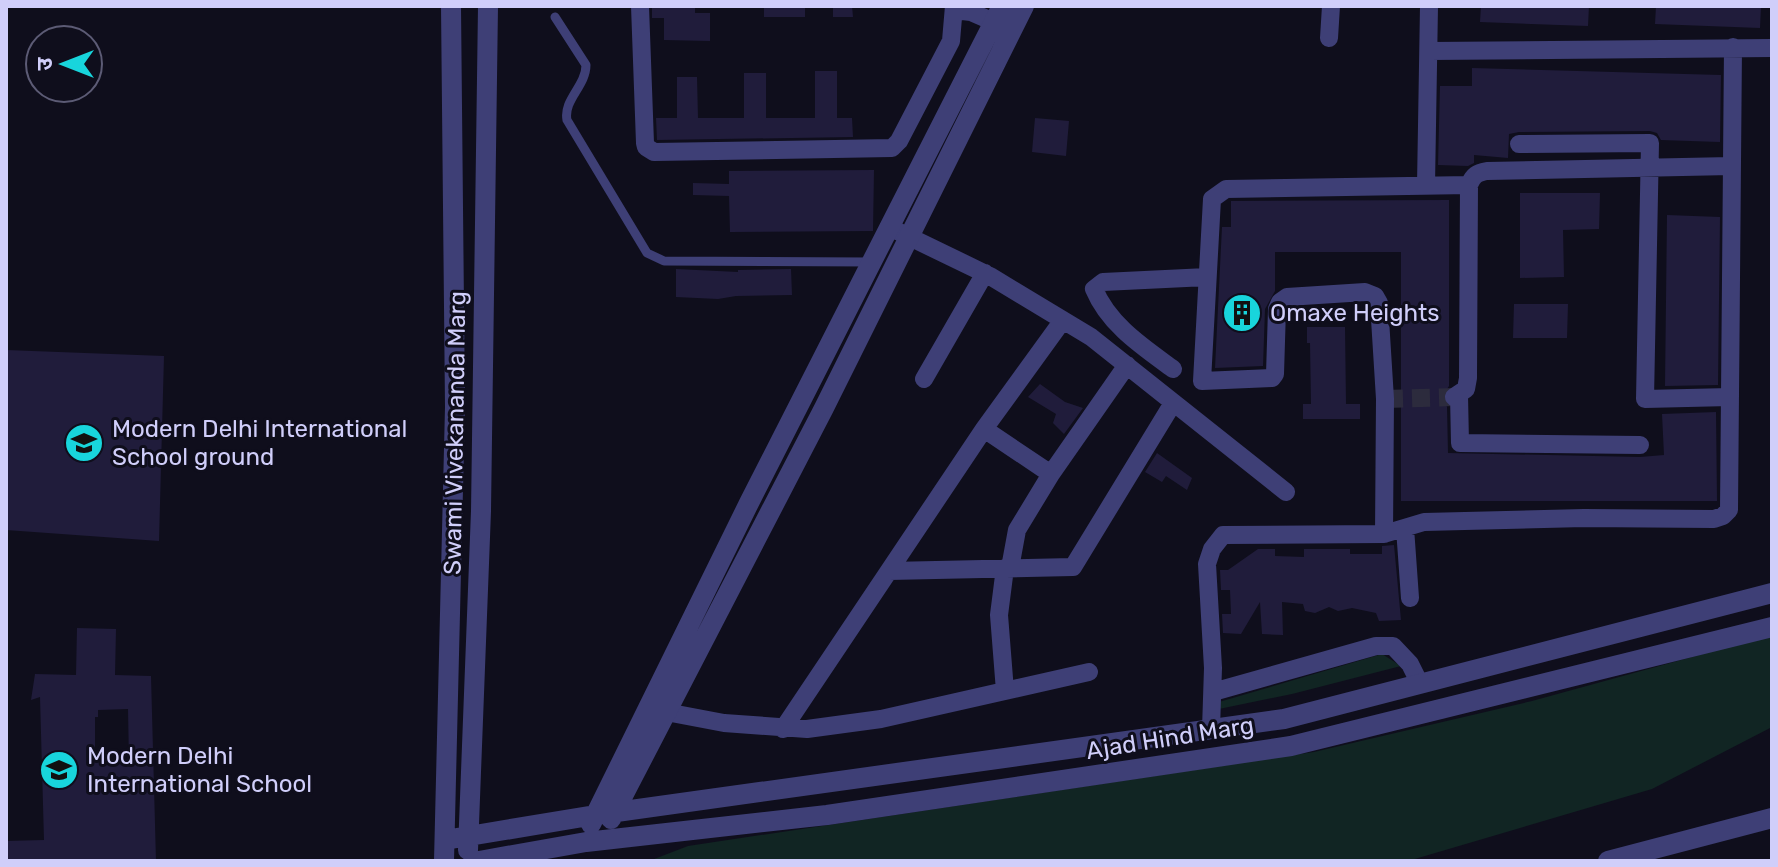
<svg xmlns="http://www.w3.org/2000/svg" width="1778" height="867" font-family="Rubik,'Noto Sans Devanagari',sans-serif">
  <style>
    .green { fill: #112523 }
    .building { fill: #201c3b; fill-rule: evenodd }
    .lines { fill: none; stroke-linecap: round; stroke-linejoin: round }
    .minor-tunnel { stroke: #2c2b3d; stroke-width: 18; stroke-dasharray: 18 9; stroke-linecap: butt }
    .service { stroke: #3e3f76; stroke-width: 9 }
    .minor { stroke: #3e3f76; stroke-width: 18 }
    .tertiary { stroke: #3e3f76; stroke-width: 20 }
    .labels { text-anchor: middle; stroke-width: 6; stroke-linejoin: round; paint-order: stroke }
    .poi-label { font-size: 24px; fill: #d0cefa; stroke: #0f0e1c; text-anchor: start }
    .street-label { font-size: 24px; fill: #d0cefa; stroke: #0f0e1c }
  </style>
  <rect width="100%" height="100%" fill="#0f0e1c"/>
  <path class="green" d="M 1772,635 L 1772,727 L 1652,789 L 1408,861 L 649,861 L 688,846 L 1314,752 L 1532,701 Z
    M 1382,654 L 1401,666 L 1292,694 L 1219,709 L 1219,702 Z"/>
  <path class="building" d="M 652,6 L 695,6 L 695,13 L 710,13 L 710,41 L 664,40 L 664,18 L 652,18 Z
    M 764,6 L 805,6 L 805,17 L 764,17 Z
    M 833,6 L 852,6 L 853,17 L 833,17 Z
    M 1481,6 L 1589,6 L 1588,26 L 1480,22 Z
    M 1656,6 L 1761,6 L 1760,28 L 1655,24 Z
    M 1472,68 L 1721,75 L 1720,142 L 1661,140 L 1657,133 L 1650,131 L 1519,132 L 1509,134 L 1508,158 L 1474,155 L 1474,163 L 1468,166 L 1438,165 L 1440,86 L 1472,86 Z
    M 815,71 L 837,71 L 837,118 L 852,118 L 853,137 L 657,140 L 656,118 L 677,118 L 677,77 L 697,77 L 698,118 L 744,118 L 744,73 L 766,73 L 766,118 L 815,118 Z
    M 1035,118 L 1069,121 L 1066,156 L 1032,152 Z
    M 874,170 L 873,231 L 730,232 L 729,196 L 693,195 L 693,183 L 729,184 L 729,171 Z
    M 1520,193 L 1600,193 L 1599,229 L 1563,230 L 1564,277 L 1520,278 Z
    M 1449,200 L 1449,386 L 1442,397 L 1447,407 L 1448,453 L 1640,457 L 1664,455 L 1662,414 L 1716,412 L 1717,501 L 1401,501 L 1401,252 L 1275,252 L 1275,291 L 1265,309 L 1263,366 L 1215,368 L 1222,227 L 1231,227 L 1231,201 Z
    M 1667,215 L 1720,217 L 1718,385 L 1665,386 Z
    M 676,269 L 738,272 L 738,270 L 791,269 L 792,295 L 736,296 L 718,299 L 676,297 Z
    M 1514,304 L 1568,304 L 1567,338 L 1513,338 Z
    M 1307,327 L 1345,327 L 1346,404 L 1360,404 L 1360,419 L 1303,419 L 1303,404 L 1311,404 L 1310,343 L 1307,343 Z
    M 6,350 L 164,356 L 159,541 L 6,530 Z
    M 1040,384 L 1065,402 L 1083,408 L 1064,434 L 1053,423 L 1056,414 L 1028,397 Z
    M 1157,453 L 1192,478 L 1187,490 L 1166,476 L 1162,482 L 1145,472 Z
    M 1394,545 L 1401,620 L 1379,621 L 1376,613 L 1352,608 L 1338,611 L 1329,607 L 1315,613 L 1305,611 L 1303,604 L 1282,602 L 1283,635 L 1262,634 L 1260,602 L 1241,634 L 1223,633 L 1222,614 L 1231,614 L 1230,590 L 1221,590 L 1220,570 L 1228,570 L 1258,549 L 1275,549 L 1275,556 L 1304,557 L 1304,549 L 1350,549 L 1350,554 L 1382,554 L 1382,546 Z
    M 77,628 L 116,629 L 115,675 L 151,676 L 156,861 L 6,861 L 6,841 L 44,840 L 40,697 L 31,700 L 35,674 L 76,675 ZM 128,709 L 129,761 L 95,761 L 95,717 L 98,717 L 98,710 Z"/>
  <g class="lines">
    <path class="minor-tunnel" d="M 1385,399 L 1454,397"/>
    <path class="service" d="M 555,17 L 586,65 C 586,86 563,100 567,120 L 647,253 L 664,261 L 871,262"/>
    <path class="minor" d="M 640,6 L 645,143 L 646,147 L 654,152 L 892,148 L 899,141 L 951,41 L 954,6
      M 954,10 L 971,12 L 994,22
      M 1329,38 L 1331,6
      M 1429,51 L 1772,48
      M 1519,144 L 1650,143 L 1645,399 L 1730,397
      M 1426,185 L 1429,6
      M 889,227 L 990,276 L 1091,337 L 1286,492
      M 1173,369 C 1143,347 1109,325 1094,289 L 1103,282 L 1207,277
      M 924,379 L 985,273
      M 1459,395 L 1460,443 L 1640,445
      M 1454,397 L 1466,389 L 1468,378 L 1469,185 C 1473,175 1477,173 1487,171 L 1731,166
      M 984,429 L 1051,474 L 1127,365
      M 1405,528 L 1410,598
      M 1384,534 L 1385,399 L 1379,303 L 1375,296 L 1365,292 L 1287,297 L 1280,302 L 1277,309 L 1275,374 L 1272,378 L 1202,381 L 1212,199 L 1226,189 L 1469,185
      M 1005,568 L 999,615 L 1005,691
      M 1010,568 L 1017,530 L 1051,474
      M 889,571 L 1073,567 L 1173,403
      M 1213,692 L 1376,646 L 1393,646 L 1410,664 L 1420,684
      M 666,712 L 724,723 L 807,729 L 881,719 L 1089,672
      M 783,729 L 984,429 L 1063,320
      M 1211,729 L 1213,668 L 1207,564 L 1212,549 L 1223,535 L 1384,534 L 1424,522 L 1584,518 L 1714,519 L 1723,516 L 1729,510 L 1733,47"/>
    <path class="tertiary" d="M 611,819 L 824,408 L 1024,6
      M 591,824 L 749,503 L 1002,6
      M 445,840 L 595,815 L 1284,719 L 1772,593
      M 468,850 L 481,511 L 488,6
      M 444,861 L 455,407 L 451,6
      M 479,861 L 586,842 L 827,815 L 1291,746 L 1772,627
      M 1608,861 L 1772,818"/>
  </g>
  <defs>
    <symbol id="building-disc" viewBox="-11 -11 22 22"><circle r="9.5" fill="#18d5dc" stroke="#0f0e1c"/><path d="M-4-6H4V6H1V3H-1V6H-4ZM-2.5-4.3h1.7v1.8h-1.7ZM.8-4.3h1.7v1.8H.8ZM-2.5-1h1.7V.8h-1.7ZM.8-1h1.7V.8H.8Z" fill="#111"/></symbol>
    <symbol id="school-disc" viewBox="-11 -11 22 22"><circle r="9.5" fill="#18d5dc" stroke="#0f0e1c"/><path d="M0-5L7-2L0 1L-7-2ZM-4 1L0 2.5L4 1V4Q0 6-4 4Z" fill="#111"/></symbol>
  </defs>
  <g fill-rule="evenodd">
    <use href="#building-disc" x="1220" y="291" width="44" height="44"/>
    <use href="#school-disc" x="62" y="421" width="44" height="44"/>
    <use href="#school-disc" x="37" y="748" width="44" height="44"/>
  </g>
  <g class="labels">
    <g class="poi-label">
      <text x="1270" y="321">Omaxe Heights</text>
      <text x="112" y="437">Modern Delhi International<tspan x="112" dy="28">School ground</tspan></text>
      <text x="87" y="764">Modern Delhi<tspan x="87" dy="28">International School</tspan></text>
    </g>
    <g class="street-label">
      <text transform="translate(455 433) rotate(-89)" y="8">Swami Vivekananda Marg</text>
      <text transform="translate(1170 738) rotate(-9)" y="8">Ajad Hind Marg</text>
    </g>
  </g>
  <rect width="1778" height="867" fill="none" stroke="#d0cefa" stroke-width="16"/>
  <g transform="translate(64 64) rotate(270)"><circle r="38" fill="#0f0e1c" stroke="#5c5b75" stroke-width="2"/>
  <path d="M0-6L14 30L0 20L-14 30Z" fill="#18d5dc"/>
  <text y="-12" font-size="22" font-weight="bold" text-anchor="middle" fill="#d0cefa">उ</text>
  </g>
</svg>
